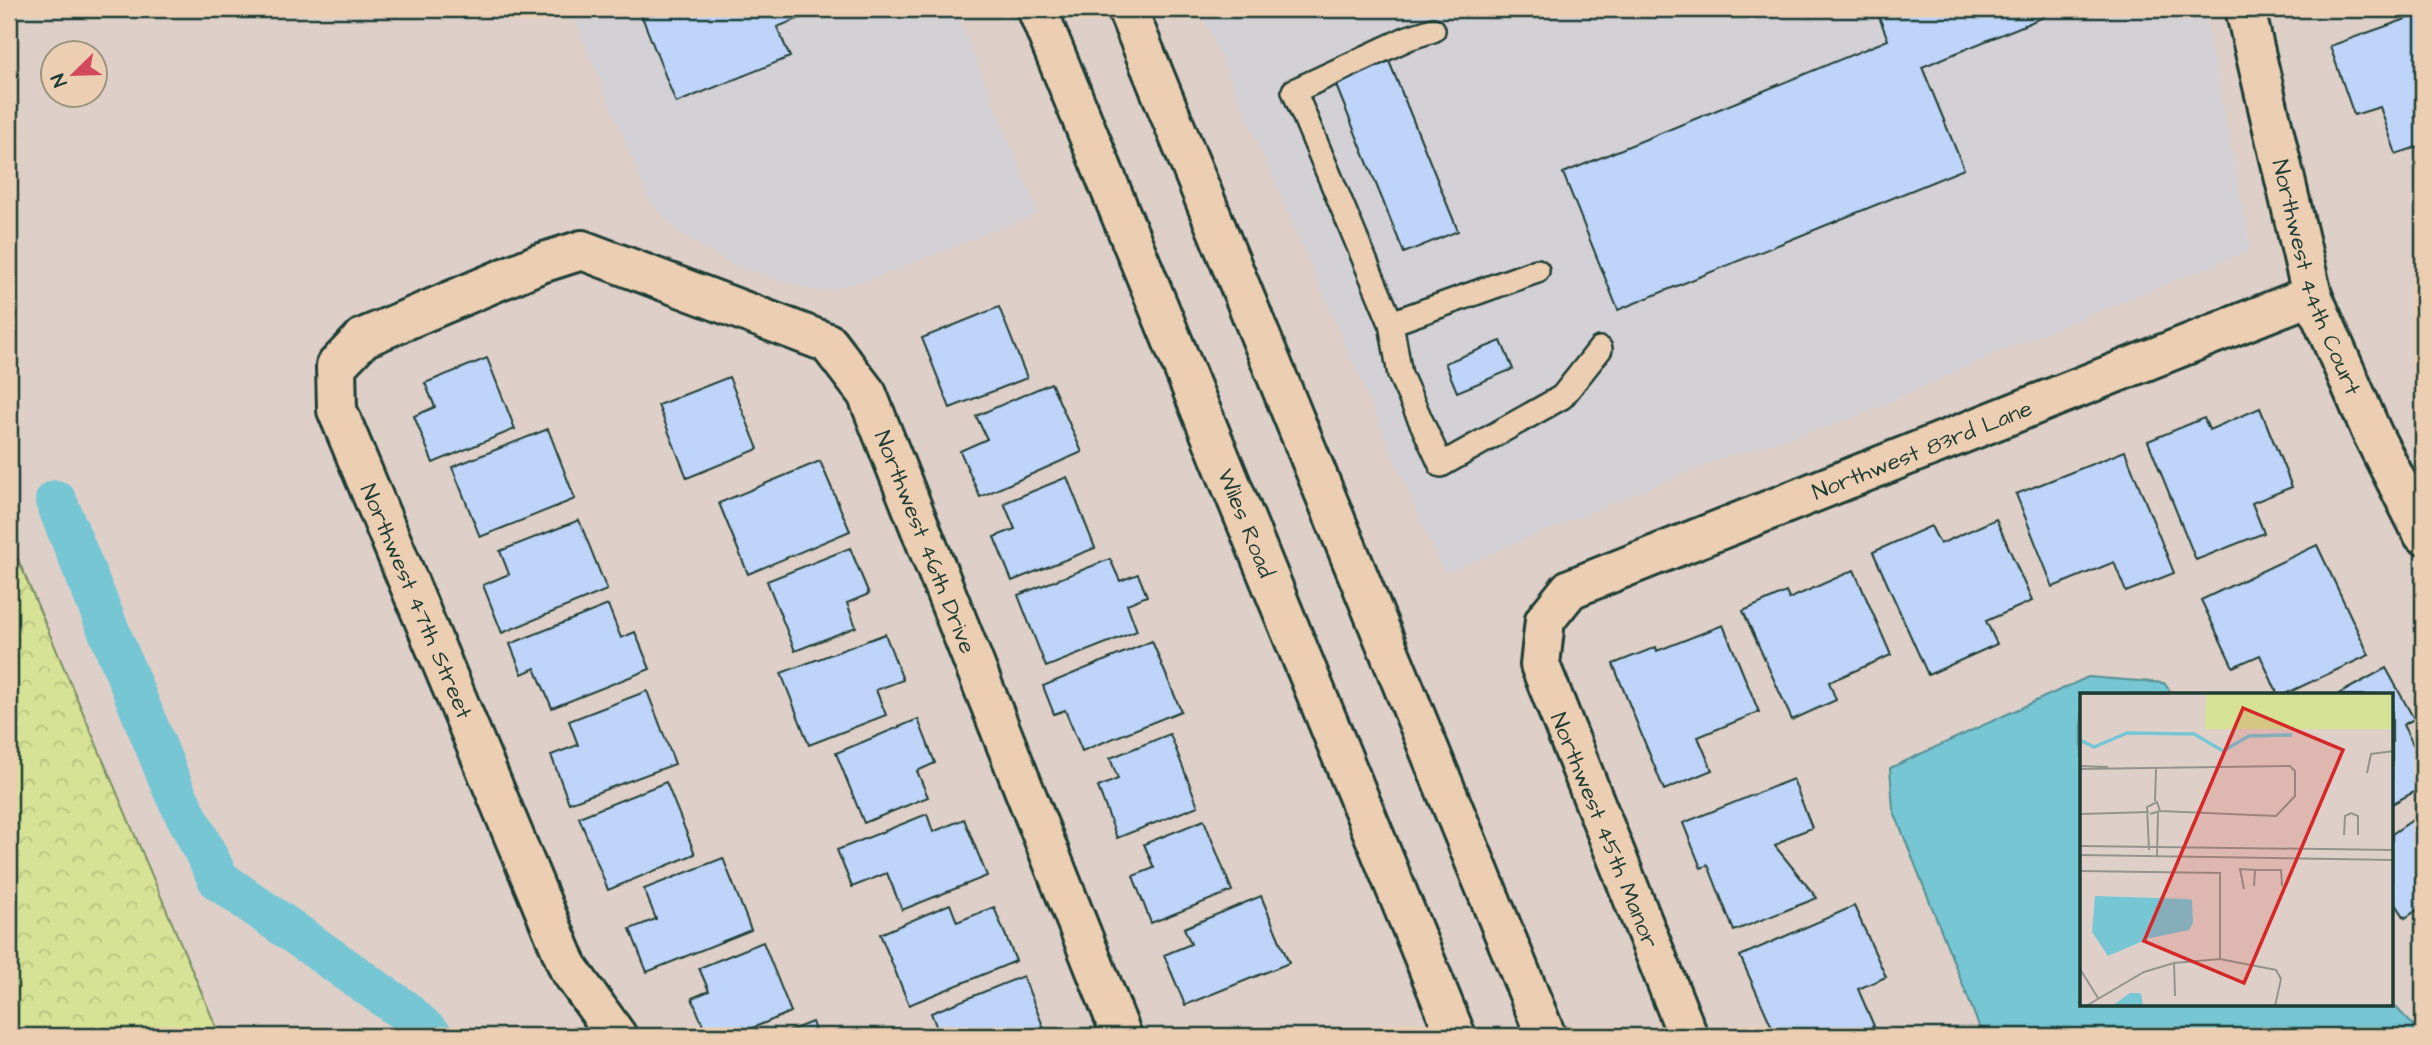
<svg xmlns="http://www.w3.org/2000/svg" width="2432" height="1045" font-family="'Architects Daughter',sans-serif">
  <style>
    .built { fill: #d4d1d6 }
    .park { fill: url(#park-crowns); stroke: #7a9064; stroke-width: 2 }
    .water { fill: #77c6d4; stroke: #548f94; stroke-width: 2 }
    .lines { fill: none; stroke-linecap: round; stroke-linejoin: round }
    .canal { stroke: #77c6d4; stroke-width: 42 }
    .building { fill: #bed4f8; stroke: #1f3d34; stroke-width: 2 }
    .lane-casing { stroke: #1f3d34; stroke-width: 28 }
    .street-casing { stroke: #1f3d34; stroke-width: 44 }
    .secondary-casing { stroke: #1f3d34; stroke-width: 44 }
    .lane { stroke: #eccfb3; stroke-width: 23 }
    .street { stroke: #eccfb3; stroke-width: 38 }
    .secondary { stroke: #eccfb3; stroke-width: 38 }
    .labels { text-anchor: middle; stroke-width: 7; stroke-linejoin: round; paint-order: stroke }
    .street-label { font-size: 23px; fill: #1f3d34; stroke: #eccfb3 }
    .inset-river { fill: none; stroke: #77c6d4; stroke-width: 3.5 }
    .inset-road { fill: none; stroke: #92958d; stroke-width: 2 }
    .view { fill: #d62828; fill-opacity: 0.15; stroke: #d62828; stroke-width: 3.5 }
    .inset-edge { fill: none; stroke: #1f3d34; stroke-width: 3.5 }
  </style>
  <defs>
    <pattern id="park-crowns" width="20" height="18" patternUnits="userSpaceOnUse" patternTransform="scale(1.75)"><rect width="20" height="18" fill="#d6e295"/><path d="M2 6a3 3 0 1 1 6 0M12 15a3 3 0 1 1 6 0" fill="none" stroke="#b7c381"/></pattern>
  </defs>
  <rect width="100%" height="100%" fill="#ded0c8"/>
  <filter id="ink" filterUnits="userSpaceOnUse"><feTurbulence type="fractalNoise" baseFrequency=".0143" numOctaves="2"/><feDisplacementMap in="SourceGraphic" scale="14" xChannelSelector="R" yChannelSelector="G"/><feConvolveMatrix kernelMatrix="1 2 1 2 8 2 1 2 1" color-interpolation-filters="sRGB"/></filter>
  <g filter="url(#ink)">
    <path class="built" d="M 571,9 L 955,9 L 1038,213 L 877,277 L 820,292 L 732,265 L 675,229 L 650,202 Z
      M 1200,9 L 2203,9 L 2251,250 L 2012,346 L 1849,420 L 1721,458 L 1444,573 Z"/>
    <path class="park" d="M 9,538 L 220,1036 L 9,1036 Z"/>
    <path class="water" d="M 2088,677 L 2164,683 L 2173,695 L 2082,695 L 2082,1005 L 2392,1003 L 2423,1036 L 1983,1036 L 1893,809 L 1890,768 Z"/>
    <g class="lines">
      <path class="canal" d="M 56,501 L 174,791 L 219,880 L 402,1009 L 432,1036"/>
    </g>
    <path class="building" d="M 639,9 L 823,9 L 777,27 L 790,57 L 676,103 Z
      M 1876,9 L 2041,9 L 2044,17 L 1922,67 L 1964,169 L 1618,310 L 1563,173 L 1888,40 Z
      M 2423,13 L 2423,145 L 2396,154 L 2380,107 L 2354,115 L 2330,46 Z
      M 1389,61 L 1458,231 L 1404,253 L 1335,83 Z
      M 999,307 L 1027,378 L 950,408 L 922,338 Z
      M 1501,341 L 1513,369 L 1457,392 L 1445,363 Z
      M 487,358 L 515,429 L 433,463 L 414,416 L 435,407 L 425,383 Z
      M 729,377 L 758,449 L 687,478 L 658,405 Z
      M 1051,383 L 1082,452 L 980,497 L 960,451 L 987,439 L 976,416 Z
      M 2260,408 L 2292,487 L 2252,503 L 2264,533 L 2196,560 L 2148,441 L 2204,418 L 2209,430 Z
      M 548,429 L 575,499 L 480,537 L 452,467 Z
      M 2125,451 L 2174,573 L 2126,592 L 2114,562 L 2053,587 L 2016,494 Z
      M 820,461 L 850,531 L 748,574 L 719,503 Z
      M 1067,477 L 1095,548 L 1012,581 L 994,537 L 1015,529 L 1004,503 Z
      M 1996,519 L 2032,601 L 1986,621 L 1997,644 L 1928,675 L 1873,552 L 1931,526 L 1940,544 Z
      M 579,520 L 607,590 L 502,633 L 483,585 L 509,574 L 500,551 Z
      M 2317,545 L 2369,655 L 2283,695 L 2278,695 L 2260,655 L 2233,667 L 2201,600 Z
      M 850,548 L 869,594 L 847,603 L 856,627 L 795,651 L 767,581 Z
      M 1110,559 L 1120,581 L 1138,574 L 1147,596 L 1127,604 L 1137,631 L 1046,667 L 1018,595 Z
      M 1854,570 L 1891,655 L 1829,682 L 1836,700 L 1792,720 L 1743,611 L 1786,592 L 1789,599 Z
      M 608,605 L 621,638 L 635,632 L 650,669 L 552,708 L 535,668 L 522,674 L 510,644 Z
      M 1723,625 L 1759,712 L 1698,737 L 1712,770 L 1664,790 L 1613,664 L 1656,647 L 1657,651 Z
      M 885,634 L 903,680 L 876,690 L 886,715 L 809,745 L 781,673 Z
      M 1152,641 L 1181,711 L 1082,751 L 1065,710 L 1054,714 L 1043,686 Z
      M 2386,668 L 2414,719 L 2403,725 L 2423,763 L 2423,787 L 2392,804 L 2392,695 L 2337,695 Z
      M 647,691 L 675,764 L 569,803 L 551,755 L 578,745 L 569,721 Z
      M 918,719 L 935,763 L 917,771 L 928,797 L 864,823 L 836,753 Z
      M 1170,734 L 1198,806 L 1117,838 L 1098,787 L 1118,779 L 1110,758 Z
      M 1793,779 L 1812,828 L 1791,836 L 1775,846 L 1817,898 L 1734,931 L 1708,865 L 1701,868 L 1683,823 Z
      M 666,782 L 695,854 L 608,890 L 579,817 Z
      M 2423,813 L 2423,906 L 2405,918 L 2392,898 L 2392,834 Z
      M 927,814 L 933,832 L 964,819 L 987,876 L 902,910 L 887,873 L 852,887 L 837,850 Z
      M 1204,820 L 1232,891 L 1151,923 L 1133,876 L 1154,868 L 1144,844 Z
      M 723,858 L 751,930 L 647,972 L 630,929 L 656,919 L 644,889 Z
      M 1261,896 L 1289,963 L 1185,1005 L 1164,955 L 1191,944 L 1184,928 Z
      M 950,904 L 957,922 L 994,907 L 1016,961 L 909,1005 L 880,934 Z
      M 1854,906 L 1886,977 L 1858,989 L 1874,1026 L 1851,1036 L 1776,1036 L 1740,956 Z
      M 763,942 L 791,1012 L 733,1036 L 707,1036 L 692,998 L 709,991 L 699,968 Z
      M 1023,976 L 1047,1036 L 940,1036 L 931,1013 Z
      M 812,1022 L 817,1036 L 776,1036 Z"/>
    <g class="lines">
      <defs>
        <path id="lane" d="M 1433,30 L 1408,38 L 1294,91 L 1391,323 L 1537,271
          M 1391,323 L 1400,375 L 1441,465 L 1562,397 L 1600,349"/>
        <g id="street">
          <path id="s1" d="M 2245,9 L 2312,295 L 2372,433 L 2423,534"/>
          <path id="s2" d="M 617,1036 L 569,969 L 337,410 L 336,366 L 363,338 L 538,264 L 582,250 L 828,343 L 867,394 L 1122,1036"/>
          <path id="s3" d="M 1688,1036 L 1540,665 L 1545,620 L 1570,589 L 2312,295"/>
        </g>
        <g id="secondary">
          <path id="s4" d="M 1037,9 L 1456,1036"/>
          <path d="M 1127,9 L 1546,1036"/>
        </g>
      </defs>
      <use href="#lane" class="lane-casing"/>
      <use href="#street" class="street-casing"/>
      <use href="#secondary" class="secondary-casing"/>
      <use href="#lane" class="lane"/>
      <use href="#street" class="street"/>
      <use href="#secondary" class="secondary"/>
    </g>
  </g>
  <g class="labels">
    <g class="street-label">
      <text dy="8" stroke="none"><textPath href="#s1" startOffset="278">Northwest 44th Court</textPath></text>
      <text dy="8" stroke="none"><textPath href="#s3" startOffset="863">Northwest 83rd Lane</textPath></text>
      <text dy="8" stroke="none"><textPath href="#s4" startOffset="555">Wiles Road</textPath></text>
      <text dy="8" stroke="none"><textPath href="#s2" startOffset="1493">Northwest 46th Drive</textPath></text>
      <text transform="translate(417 601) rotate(67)" y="8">Northwest 47th Street</text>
      <text transform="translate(1605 830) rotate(68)" y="8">Northwest 45th Manor</text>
    </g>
  </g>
  <g transform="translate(2080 693)">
    <rect width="313" height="313" fill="#ded0c8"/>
    <path d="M 126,1 L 313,1 L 313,36 L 125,36 Z" fill="#d6e295"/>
    <path d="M265 11a11 11 0 1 1 22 0a11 11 0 1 1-22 0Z" fill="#d6e295"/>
    <path d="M 15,203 L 108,206 L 112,207 L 113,230 L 109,237 L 70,245 L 28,263 L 12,239 ZM 50,300 L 61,300 L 63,313 L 32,313 Z" fill="#77c6d4"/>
    <path class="inset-river" d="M 0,47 L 14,54 L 47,40 L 114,41 L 143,58 L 169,43 L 212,42"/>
    <path class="inset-road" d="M 0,1 L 89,1M 1,73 L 28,74M 0,76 L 210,73 L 215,78 L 215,103 L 196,123 L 80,118M 287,80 L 291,61 L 314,58M 75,108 L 76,76M 0,121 L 69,119M 264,142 L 265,123 L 271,120 L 278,123 L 278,142M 0,153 L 314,157M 69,157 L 67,114 L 77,109 L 80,118 L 70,121M 0,162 L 314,167M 77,163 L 78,120M 0,178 L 140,180 L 140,266M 174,193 L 175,177 L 201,177 L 202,193M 164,196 L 160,176 L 175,177M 94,270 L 95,303M 0,276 L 18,305M 6,313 L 64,279 L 94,270 L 140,266 L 196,277 L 201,286 L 195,313"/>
    <path class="view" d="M 163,15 L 263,57 L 164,290 L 64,248 Z"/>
    <rect width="313" height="313" class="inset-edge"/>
  </g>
  <rect width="2432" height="1045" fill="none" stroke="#eccfb3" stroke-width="35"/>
  <rect x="18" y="18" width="2397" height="1010" fill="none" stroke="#1f3d34" stroke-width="2.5" filter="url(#ink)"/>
  <g transform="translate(74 74) rotate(247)"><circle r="33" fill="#eccfb3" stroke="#9a9580" stroke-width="2"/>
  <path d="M0-5L12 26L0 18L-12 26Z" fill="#d1495b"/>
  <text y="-10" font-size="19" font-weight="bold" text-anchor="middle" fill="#1f3d34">N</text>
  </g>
</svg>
